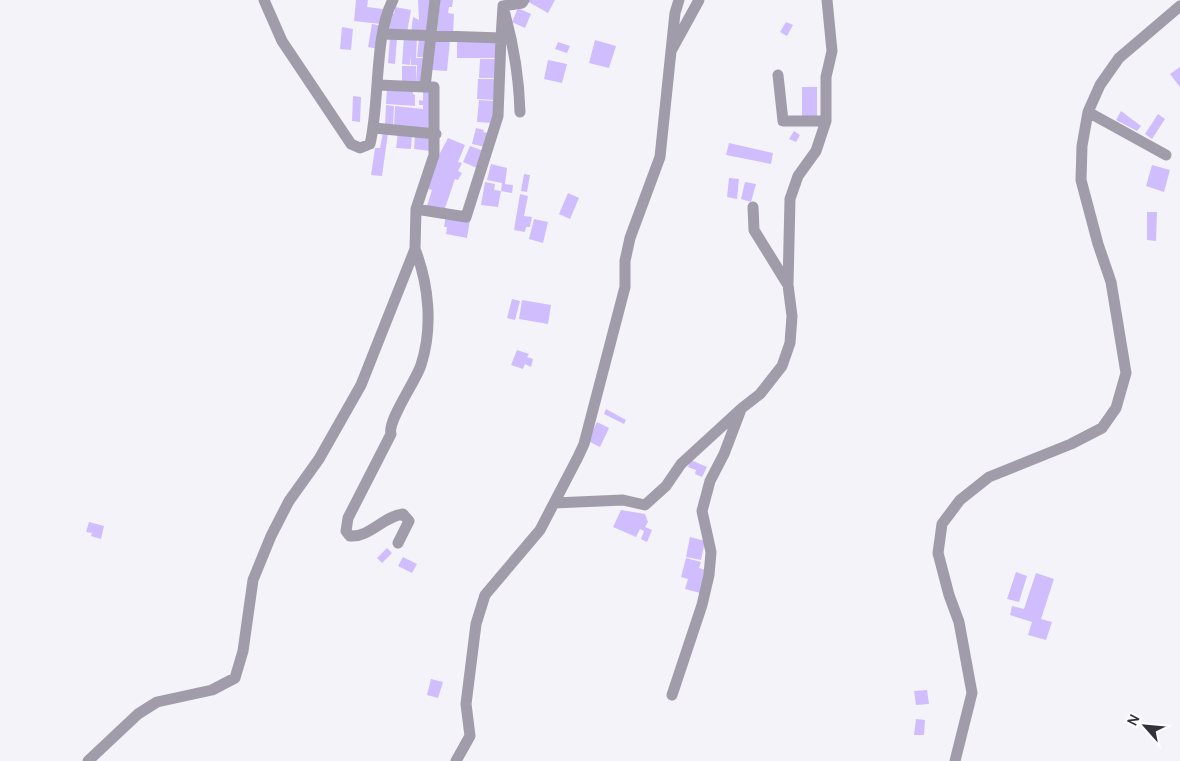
<svg xmlns="http://www.w3.org/2000/svg" width="1180" height="761" font-family="Manrope,sans-serif">
  <style>
    .building { fill: #d0bdfe }
    .lines { fill: none; stroke-linecap: round; stroke-linejoin: round }
    .street { stroke: #a09caa; stroke-width: 11 }
  </style>
  <rect width="100%" height="100%" fill="#f5f3fa"/>
  <path class="building" d="M 356,0 L 368,0 L 367,7 L 383,9 L 381,24 L 354,21 Z
    M 418,0 L 432,0 L 427,35 L 411,33 L 413,17 L 419,20 Z
    M 440,0 L 453,0 L 452,7 L 449,7 L 448,13 L 454,14 L 453,36 L 437,35 Z
    M 525,0 L 555,0 L 548,13 Z
    M 395,7 L 411,10 L 407,33 L 388,31 L 390,13 L 394,14 Z
    M 518,8 L 531,14 L 525,28 L 512,22 Z
    M 786,22 L 793,25 L 787,36 L 780,32 Z
    M 372,24 L 382,26 L 378,49 L 368,47 Z
    M 342,27 L 353,29 L 351,50 L 340,49 Z
    M 390,37 L 397,38 L 395,64 L 388,63 Z
    M 404,37 L 417,38 L 416,58 L 425,58 L 423,85 L 416,85 L 417,65 L 411,65 L 411,56 L 410,65 L 402,64 Z
    M 419,38 L 427,39 L 425,57 L 417,57 Z
    M 435,40 L 450,41 L 447,71 L 432,70 Z
    M 595,40 L 616,46 L 609,68 L 589,63 Z
    M 457,41 L 497,41 L 497,58 L 457,58 Z
    M 558,42 L 570,46 L 567,53 L 555,49 Z
    M 480,59 L 497,59 L 496,78 L 479,78 Z
    M 548,60 L 567,64 L 562,83 L 544,79 Z
    M 402,66 L 416,66 L 416,84 L 402,84 Z
    M 1180,67 L 1180,87 L 1170,74 Z
    M 478,79 L 495,79 L 494,100 L 477,99 Z
    M 802,87 L 817,87 L 817,118 L 802,118 Z
    M 387,88 L 413,89 L 413,94 L 415,95 L 415,106 L 386,104 Z
    M 423,91 L 431,91 L 429,130 L 394,127 L 395,106 L 423,109 L 423,105 L 419,105 L 419,100 L 423,101 Z
    M 353,96 L 361,97 L 360,122 L 352,121 Z
    M 479,100 L 494,101 L 493,123 L 477,122 Z
    M 386,105 L 394,106 L 393,127 L 385,126 Z
    M 1121,111 L 1141,126 L 1137,131 L 1116,120 Z
    M 1158,114 L 1165,119 L 1152,139 L 1145,134 Z
    M 476,128 L 484,130 L 483,132 L 488,133 L 485,147 L 472,144 Z
    M 794,131 L 800,135 L 796,142 L 789,139 Z
    M 383,132 L 388,133 L 382,176 L 371,175 L 375,148 L 380,148 Z
    M 398,133 L 412,134 L 411,149 L 396,148 Z
    M 415,134 L 432,136 L 430,151 L 414,149 Z
    M 448,138 L 465,145 L 458,162 L 462,163 L 458,171 L 462,173 L 458,180 L 455,179 L 444,211 L 427,206 L 432,190 L 428,189 L 440,153 Z
    M 729,143 L 773,153 L 771,164 L 726,155 Z
    M 470,146 L 484,151 L 479,169 L 463,162 Z
    M 491,164 L 507,168 L 505,184 L 513,185 L 512,193 L 501,191 L 502,183 L 487,180 Z
    M 1152,165 L 1170,170 L 1164,192 L 1146,186 Z
    M 524,174 L 530,175 L 527,192 L 521,191 Z
    M 729,178 L 739,179 L 737,199 L 727,197 Z
    M 485,182 L 495,184 L 494,190 L 501,191 L 498,207 L 481,205 Z
    M 745,182 L 756,184 L 751,202 L 741,199 Z
    M 568,193 L 579,198 L 570,219 L 559,214 Z
    M 520,194 L 528,196 L 524,216 L 532,217 L 530,227 L 526,227 L 525,232 L 514,230 Z
    M 1147,212 L 1157,212 L 1156,241 L 1147,240 Z
    M 446,216 L 470,220 L 467,238 L 446,234 L 447,227 L 444,227 Z
    M 534,219 L 548,222 L 543,243 L 529,239 Z
    M 512,299 L 520,301 L 515,320 L 507,318 Z
    M 522,300 L 551,305 L 548,324 L 519,319 Z
    M 517,350 L 529,354 L 527,357 L 533,359 L 531,367 L 525,364 L 523,369 L 511,365 Z
    M 606,409 L 626,420 L 624,424 L 604,414 Z
    M 597,422 L 609,428 L 600,447 L 588,441 Z
    M 691,460 L 707,467 L 702,477 L 695,474 L 696,470 L 688,467 Z
    M 621,510 L 645,514 L 648,522 L 645,527 L 652,530 L 647,542 L 641,539 L 644,531 L 640,529 L 636,537 L 613,527 Z
    M 89,522 L 104,526 L 101,539 L 91,536 L 92,533 L 86,532 Z
    M 690,537 L 705,541 L 701,560 L 686,557 Z
    M 387,548 L 392,553 L 382,563 L 377,558 Z
    M 403,557 L 417,564 L 412,573 L 398,566 Z
    M 686,558 L 701,562 L 699,568 L 706,570 L 700,593 L 685,589 L 688,579 L 681,577 Z
    M 1016,572 L 1027,576 L 1019,602 L 1007,599 Z
    M 1036,573 L 1054,579 L 1041,619 L 1052,622 L 1046,640 L 1028,635 L 1032,622 L 1010,615 L 1012,606 L 1024,609 Z
    M 431,679 L 443,682 L 438,698 L 427,695 Z
    M 927,690 L 929,704 L 916,705 L 914,691 Z
    M 916,719 L 925,720 L 924,735 L 914,735 Z"/>
  <g class="lines">
    <path class="street" d="M 264,0 L 282,41 L 351,144 L 360,148 L 370,144 C 380,103 374,34 393,0
      M 679,0 L 675,13 L 671,51 L 699,0
      M 505,14 C 514,47 519,77 520,112
      M 383,34 L 501,38 L 503,6 L 522,3 L 524,0
      M 778,75 L 783,121 L 826,121
      M 378,85 L 425,87
      M 1088,112 L 1166,155
      M 374,128 L 436,134
      M 753,207 L 754,230 L 788,285
      M 416,209 L 466,217 L 498,116 L 501,38
      M 554,503 L 623,500 L 645,505 L 666,486 L 681,464 L 742,408 L 760,394 L 782,366 L 790,343 L 792,316 L 788,285 L 790,199 L 798,176 L 816,151 L 826,121 L 826,77 L 832,51 L 827,0
      M 398,543 L 409,521 L 403,514 C 384,516 369,538 350,536 L 346,531 L 348,518 L 391,434 C 387,421 416,381 421,365 C 433,328 429,285 415,249
      M 672,695 L 702,605 L 709,575 L 711,552 L 702,511 L 710,481 L 724,454 L 740,412
      M 88,761 L 138,714 L 157,702 L 212,690 L 235,678 L 243,651 L 253,580 L 271,536 L 289,501 L 319,459 L 361,385 L 415,249 L 416,209 L 434,155 L 434,87 L 425,87 L 435,0
      M 456,761 L 470,736 L 466,704 L 476,624 L 485,595 L 540,530 L 578,457 L 584,444 L 625,287 L 625,261 L 630,238 L 660,157 L 671,51
      M 955,761 L 972,693 L 959,622 L 949,595 L 938,553 L 942,524 L 960,500 L 989,477 L 1071,444 L 1102,428 L 1116,408 L 1126,373 L 1111,282 L 1098,244 L 1081,180 L 1082,146 L 1088,112 L 1100,85 L 1119,58 L 1180,6"/>
  </g>
  <g transform="translate(1145 726) rotate(297)" stroke="#ffffff" stroke-width="4" paint-order="stroke">
  <path d="M0-4L9 19L0 12L-9 19Z" fill="#34313d"/>
  <text y="-8" font-size="14" font-weight="bold" text-anchor="middle" fill="#34313d">N</text>
  </g>
</svg>
